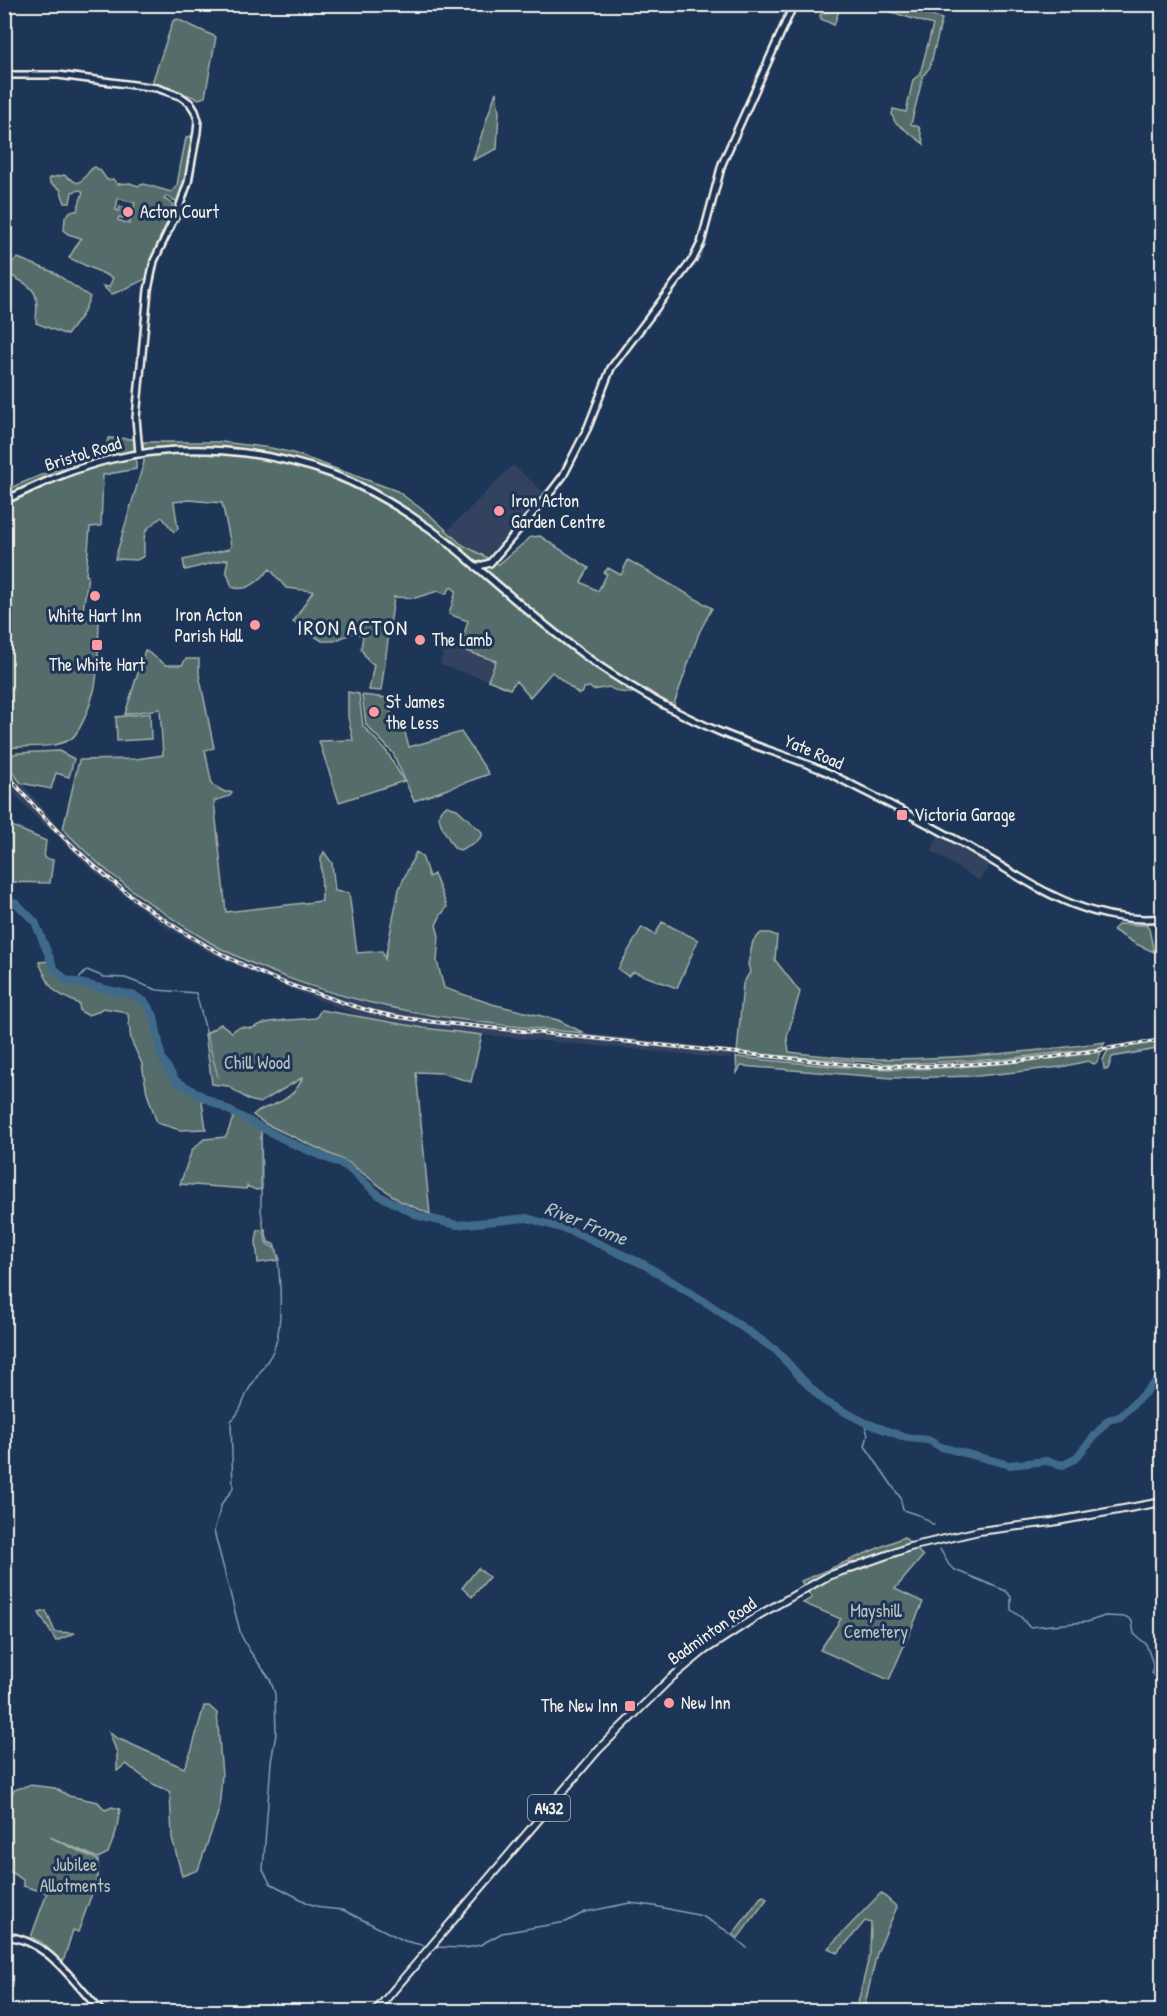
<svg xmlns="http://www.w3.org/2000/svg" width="1167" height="2016" font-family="'Patrick Hand',sans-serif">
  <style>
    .built { fill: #33425f }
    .green { fill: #546d6a; stroke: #a4afa9; stroke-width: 1.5; fill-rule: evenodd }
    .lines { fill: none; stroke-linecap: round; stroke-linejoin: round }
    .stream { stroke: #89a0af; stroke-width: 1.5 }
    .river { stroke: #416a89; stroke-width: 8 }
    .secondary-casing { stroke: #f4f1e8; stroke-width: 10 }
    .primary-casing { stroke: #f4f1e8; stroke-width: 10 }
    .secondary { stroke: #1d3557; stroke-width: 5 }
    .primary { stroke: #1d3557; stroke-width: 6 }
    .rail-casing { stroke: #f4f1e8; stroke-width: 4 }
    .rail { stroke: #1d3557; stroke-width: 1.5; stroke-dasharray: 4.5; stroke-linecap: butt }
    .poi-dot { fill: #ff9aa2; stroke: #1d3557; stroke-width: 2 }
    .labels { text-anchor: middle; stroke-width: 6; stroke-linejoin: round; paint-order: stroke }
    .shield { fill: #1d3557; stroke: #b4b9bc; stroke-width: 1.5 }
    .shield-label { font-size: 16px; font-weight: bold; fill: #f4f1e8 }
    .poi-label { font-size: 18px; fill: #f4f1e8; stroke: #1d3557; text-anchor: start }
    .street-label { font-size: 18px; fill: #f4f1e8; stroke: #1d3557 }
    .park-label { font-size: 18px; fill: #bcc3bc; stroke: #1d3557 }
    .water-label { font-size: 20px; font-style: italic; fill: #b5c2c7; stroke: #1d3557 }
    .quarter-label { font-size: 21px; letter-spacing: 1.5px; fill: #f4f1e8; stroke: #1d3557 }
  </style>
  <rect width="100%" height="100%" fill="#1d3557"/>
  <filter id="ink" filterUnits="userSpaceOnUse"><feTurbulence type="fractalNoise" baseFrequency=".0167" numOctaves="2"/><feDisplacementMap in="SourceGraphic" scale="12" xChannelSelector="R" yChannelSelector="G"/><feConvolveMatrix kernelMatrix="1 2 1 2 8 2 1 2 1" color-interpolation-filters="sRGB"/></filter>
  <g filter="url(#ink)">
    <path class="built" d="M 513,465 L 543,491 L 488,557 L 461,544 L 447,531 Z
      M 449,645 L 496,661 L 488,680 L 440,665 L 444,648 Z
      M 4,762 L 59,827 L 57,836 L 35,817 L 5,783 Z
      M 63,829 L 109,872 L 171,918 L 212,944 L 274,973 L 312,988 L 369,1004 L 418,1014 L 732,1050 L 731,1059 L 482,1035 L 367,1019 L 270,981 L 208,952 L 161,924 L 101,878 L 61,841 Z
      M 939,834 L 990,864 L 979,881 L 931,851 Z"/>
    <path class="green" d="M 831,4 L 841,5 L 834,25 L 821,19 L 820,15 L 828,11 Z
      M 868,5 L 898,5 L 942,19 L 930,67 L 923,76 L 911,124 L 919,127 L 924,144 L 895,122 L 892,115 L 893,109 L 906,112 L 913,80 L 920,74 L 933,25 Z
      M 177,19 L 216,37 L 205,97 L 199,99 L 152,83 L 173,21 Z
      M 496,92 L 499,112 L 497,149 L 473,160 Z
      M 190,136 L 194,139 L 186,182 L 178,202 L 166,196 L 164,199 L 173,204 L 170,211 L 173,213 C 166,225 161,239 156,250 C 152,259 152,270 148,277 C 147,279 115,294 111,294 L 103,286 L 109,287 L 113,278 L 69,258 L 81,238 L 68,234 L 64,231 L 65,217 L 71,211 L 77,211 L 83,192 L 80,190 L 72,192 L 70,203 L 65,203 L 60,189 L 50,183 L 49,178 L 64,175 L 77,183 C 86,180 88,169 95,167 L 100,170 L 107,180 L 113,179 L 117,184 L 130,183 L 138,186 L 144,184 L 171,192 L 177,186 C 179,171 183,154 186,138 ZM 118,198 L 135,203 L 129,224 L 118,220 L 119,217 L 123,218 L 125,208 L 120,206 L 119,211 L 116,210 Z
      M 18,258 L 53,272 L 90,297 L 82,315 L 67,335 L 36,323 C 38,291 38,290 10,275 L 8,265 Z
      M 108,438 L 136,439 L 136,469 L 103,475 L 101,526 L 90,527 L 86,575 L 88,576 L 82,618 L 99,622 C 98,642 99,673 94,691 C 91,703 80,735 69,740 C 50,750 25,744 5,749 L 5,490 L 46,473 L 105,455 Z
      M 143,442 L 222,442 L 271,448 L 293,453 L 397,491 L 431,516 L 461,544 L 499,564 L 531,537 L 540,536 L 589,568 L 581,582 L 598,591 L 607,574 L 604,573 L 608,568 L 621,575 L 628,560 L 712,608 L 699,633 L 673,707 L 646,689 C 635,695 619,694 609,687 L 593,690 L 590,687 L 584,688 L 583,692 L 579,694 L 552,672 L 530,697 L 516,681 L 510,689 L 488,680 L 496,661 L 460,649 L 468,621 L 449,614 L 456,591 L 451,587 L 446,594 L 438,591 L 415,598 L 394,597 L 381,691 L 369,690 L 374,664 L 369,662 L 361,649 L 363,635 L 353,633 L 334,641 L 322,641 L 293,622 L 313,591 L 286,588 L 270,569 C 260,580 247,593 232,587 L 226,570 L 228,559 L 185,570 L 183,560 L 229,549 L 231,545 L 222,503 L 189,500 L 174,502 L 178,529 L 174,532 L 162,517 C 141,532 144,531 144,556 L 137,560 L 115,559 L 144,462 Z
      M 145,650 L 166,665 L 182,665 L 186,659 L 199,659 L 199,674 L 214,748 L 205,750 L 212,785 L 225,792 L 232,792 L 230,796 L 214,801 L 226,912 L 322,901 L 321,858 L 324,852 L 332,863 L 335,891 L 349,893 L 357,953 L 382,951 L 385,959 L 399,889 L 416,852 L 422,856 L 429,877 L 434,874 L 447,907 L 441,915 L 436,925 L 439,936 L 437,961 L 444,988 L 492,1004 L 558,1020 L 584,1033 C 468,1023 353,1010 247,961 C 235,955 222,950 211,943 C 176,922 141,898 110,873 C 93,860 78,844 63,829 L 79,760 L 136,759 L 163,755 L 160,709 L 125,714 Z
      M 348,692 L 359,694 L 363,726 L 387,752 L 404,781 L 339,802 L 319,741 L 353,740 L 348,717 Z
      M 362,695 L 387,698 L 387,700 L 391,700 L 391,726 L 403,726 L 409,747 L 461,732 L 489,774 L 414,801 L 393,753 L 366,725 Z
      M 150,713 L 151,739 L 117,741 L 116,717 Z
      M 59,751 L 74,759 L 69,777 L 56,773 L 51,789 L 21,783 L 5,762 L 5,757 L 17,753 Z
      M 447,806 L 457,809 L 482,832 L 482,836 L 476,842 L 460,850 L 454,848 C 449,838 428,812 447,806 Z
      M 5,823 L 46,841 L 44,858 L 53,860 L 50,883 L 5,882 Z
      M 662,922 L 698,940 L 677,988 L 634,972 L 628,976 L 618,969 L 642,927 L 655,935 Z
      M 1119,924 L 1146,925 L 1149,929 L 1154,952 L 1136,944 L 1113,930 Z
      M 761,933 L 770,933 L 777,936 L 775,960 L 800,992 L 787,1037 L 789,1052 C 815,1055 841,1058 867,1059 C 947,1060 1026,1053 1105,1042 L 1102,1048 L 1005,1059 L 900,1064 L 737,1053 L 743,984 L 750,972 L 748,964 L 753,941 Z
      M 50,961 L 54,968 L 75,983 L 104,989 L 145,1002 L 154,1016 L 162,1059 L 176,1081 L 201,1095 L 206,1129 L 180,1130 L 157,1123 L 147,1093 L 142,1064 L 131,1040 L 128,1014 L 121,1011 L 103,1008 L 95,1013 L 87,1015 L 80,1011 L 79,1004 C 52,991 51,991 39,962 Z
      M 321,1010 L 424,1028 L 482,1035 L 471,1082 L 442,1073 L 416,1072 L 430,1214 L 400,1201 L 349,1163 L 266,1124 L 253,1115 C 257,1110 259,1111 265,1108 C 281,1103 297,1094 302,1078 L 260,1103 L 249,1100 L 228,1086 L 212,1084 L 205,1034 L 221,1024 L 232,1032 C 240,1024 244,1028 253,1028 C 265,1019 300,1020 316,1018 Z
      M 1162,1041 L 1162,1048 L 1112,1057 L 1108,1069 L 1104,1069 L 1103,1060 L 1108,1050 Z
      M 1101,1052 L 1097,1062 L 1094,1064 L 1088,1061 L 1061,1067 L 978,1076 L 892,1078 L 741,1066 L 737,1073 L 736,1057 C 779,1061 821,1066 864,1068 C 943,1072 1022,1062 1101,1052 Z
      M 237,1114 L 261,1127 L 262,1189 L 256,1190 L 247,1186 L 246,1189 L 180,1184 L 192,1150 L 204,1139 L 226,1137 L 234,1115 Z
      M 265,1229 L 268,1242 L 274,1244 L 280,1260 L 258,1263 L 256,1241 L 258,1230 Z
      M 904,1537 L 923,1556 L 895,1589 L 923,1602 L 889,1680 L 820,1650 L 841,1619 L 803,1603 L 812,1598 L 801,1581 Z
      M 478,1568 L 489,1577 L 472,1597 L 462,1588 Z
      M 46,1611 L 55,1632 L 75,1633 L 56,1641 L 39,1613 Z
      M 204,1706 L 209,1706 L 217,1713 L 222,1775 L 219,1810 L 198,1870 L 182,1876 L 172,1838 L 170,1792 L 153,1784 L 126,1764 L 117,1771 L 117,1753 L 109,1732 L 115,1737 L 184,1768 L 192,1749 Z
      M 29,1785 L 55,1788 L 69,1796 L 98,1802 L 105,1810 L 112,1807 L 120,1809 L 116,1832 L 108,1853 L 98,1858 L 50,1837 L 98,1860 L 98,1877 L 78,1932 L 73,1930 L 63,1962 L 41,1942 L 31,1937 L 47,1893 L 23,1886 L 23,1880 L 5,1868 L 5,1807 L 14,1790 Z
      M 881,1893 L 897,1907 L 877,1953 L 865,2004 L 872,2008 L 870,2011 L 856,2011 L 870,1953 L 871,1923 L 865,1921 L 838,1953 L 828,1948 Z
      M 764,1896 L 767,1899 L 738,1938 L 733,1934 L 761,1897 Z"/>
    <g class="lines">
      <path class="stream" d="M 75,983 L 87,970 L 104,977 L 125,978 L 157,990 L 196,993 L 218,1077
        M 261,1127 L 261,1145
        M 261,1149 L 261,1211 L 266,1243 L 277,1250 C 280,1279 284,1322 274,1349 C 270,1359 256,1377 249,1389 C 243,1400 241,1413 231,1421 L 233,1489 L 222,1503 L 214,1531 L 241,1635 L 249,1650 L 270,1679 L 275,1694 L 276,1734 L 271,1762 L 263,1870 L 270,1883 L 310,1904 L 323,1908 L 343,1910 L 405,1941 L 426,1946
        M 864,1422 L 868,1435 L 865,1446 L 900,1497 L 903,1510 L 921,1516 L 934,1525
        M 940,1549 L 949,1565 L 955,1570 L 1006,1591 L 1011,1597 L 1011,1610 L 1021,1617 L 1029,1627 L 1087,1622 L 1105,1616 L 1127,1617 L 1132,1621 L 1134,1634 L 1146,1644 L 1153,1664 L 1152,1673 L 1162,1688
        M 435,1947 L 466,1948 L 480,1945 L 502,1933 L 566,1922 L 585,1912 L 630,1903 L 654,1906 L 702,1916 L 727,1931 L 747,1948"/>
      <path class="river" d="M 4,899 L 17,904 L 35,922 L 54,968 L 66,980 L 135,996 L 145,1002 L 154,1016 L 162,1059 L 176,1081 L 209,1100 L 291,1143 L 346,1166 L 380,1196 L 419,1216 L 457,1225 L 527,1218 L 571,1231 L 645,1265 L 710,1305 L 777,1351 L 801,1378 L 824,1401 L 864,1422 L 885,1430 L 907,1438 L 928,1440 L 941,1447 L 1010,1465 L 1046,1461 L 1063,1465 L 1075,1459 L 1108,1420 L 1120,1417 L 1162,1376"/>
      <defs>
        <path id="secondary" d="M 4,75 L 58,75 L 157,88 L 180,96 L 190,103 L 195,111 L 198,120 L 197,132 L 188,182 L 179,208 L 154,261 L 148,290 L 136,418 L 139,453
          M 4,501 C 39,484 74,468 112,459 C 183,442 264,449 332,474 C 366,487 399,507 429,528 C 449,542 467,559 486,575 C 522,606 559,638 598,665 C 638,692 681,716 725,734 C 759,748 795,758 829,773 C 873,796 918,818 962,843 C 1027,880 1084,926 1162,918
          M 476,567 L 490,563 L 550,493 L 563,476 L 588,427 L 611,368 L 693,259 L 701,243 L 722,164 L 794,4
          M 4,1936 C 49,1939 73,1983 102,2012"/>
        <path id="primary" d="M 375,2012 L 598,1750 L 671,1678 L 705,1650 L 759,1615 L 828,1576 L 910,1547 L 979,1531 L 1052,1522 L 1162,1502"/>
      </defs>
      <use href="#secondary" class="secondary-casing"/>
      <use href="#primary" class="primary-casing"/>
      <use href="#secondary" class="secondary"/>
      <use href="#primary" class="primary"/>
      <defs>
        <path id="rail" d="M 4,770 C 75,861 166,933 272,978 C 288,985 306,990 324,996 C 339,1001 355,1007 371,1011 C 392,1017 413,1019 434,1022 L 864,1066 L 937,1066 L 1004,1062 L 1053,1057 L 1162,1040"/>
      </defs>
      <use href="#rail" class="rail-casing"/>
      <use href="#rail" class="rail"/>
    </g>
  </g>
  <g class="poi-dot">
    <circle cx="128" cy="212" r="6"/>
    <circle cx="499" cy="511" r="6"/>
    <circle cx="95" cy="596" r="6"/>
    <circle cx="255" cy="625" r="6"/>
    <circle cx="420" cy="640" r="6"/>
    <rect x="91" y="639" width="12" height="12" rx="3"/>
    <circle cx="374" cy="712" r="6"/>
    <rect x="896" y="809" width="12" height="12" rx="3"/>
    <circle cx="669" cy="1703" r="6"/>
    <rect x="624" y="1700" width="12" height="12" rx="3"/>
  </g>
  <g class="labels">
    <rect class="shield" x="528" y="1795" width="42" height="26" rx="4.5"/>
    <g class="shield-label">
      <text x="549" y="1814">A432</text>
    </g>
    <g class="poi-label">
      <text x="140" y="218">Acton Court</text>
      <text x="511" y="507">Iron Acton<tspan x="511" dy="21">Garden Centre</tspan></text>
      <text x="243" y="621" text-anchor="end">Iron Acton<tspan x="243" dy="21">Parish Hall</tspan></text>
      <text x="95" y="622" text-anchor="middle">White Hart Inn</text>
      <text x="432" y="646">The Lamb</text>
      <text x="97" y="671" text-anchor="middle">The White Hart</text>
      <text x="386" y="708">St James<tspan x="386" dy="21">the Less</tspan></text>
      <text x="914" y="821">Victoria Garage</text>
      <text x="681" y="1709">New Inn</text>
      <text x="618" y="1712" text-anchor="end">The New Inn</text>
    </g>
    <g class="street-label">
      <text transform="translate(83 454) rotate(-17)" y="6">Bristol Road</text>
      <text transform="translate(814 752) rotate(23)" y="6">Yate Road</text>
      <text transform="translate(712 1631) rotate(-35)" y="6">Badminton Road</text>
    </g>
    <g class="park-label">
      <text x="257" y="1069">Chill Wood</text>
      <text x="876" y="1617">Mayshill<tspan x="876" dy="21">Cemetery</tspan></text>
      <text x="75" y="1871">Jubilee<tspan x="75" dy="21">Allotments</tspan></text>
    </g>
    <g class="water-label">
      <text transform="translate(586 1223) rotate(22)" y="7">River Frome</text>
    </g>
    <g class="quarter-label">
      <text x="353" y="635">IRON ACTON</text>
    </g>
  </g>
  <rect width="1167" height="2016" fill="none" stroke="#1d3557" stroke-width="24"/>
  <rect x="12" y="12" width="1143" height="1992" fill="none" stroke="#f4f1e8" stroke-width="2" filter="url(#ink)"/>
</svg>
